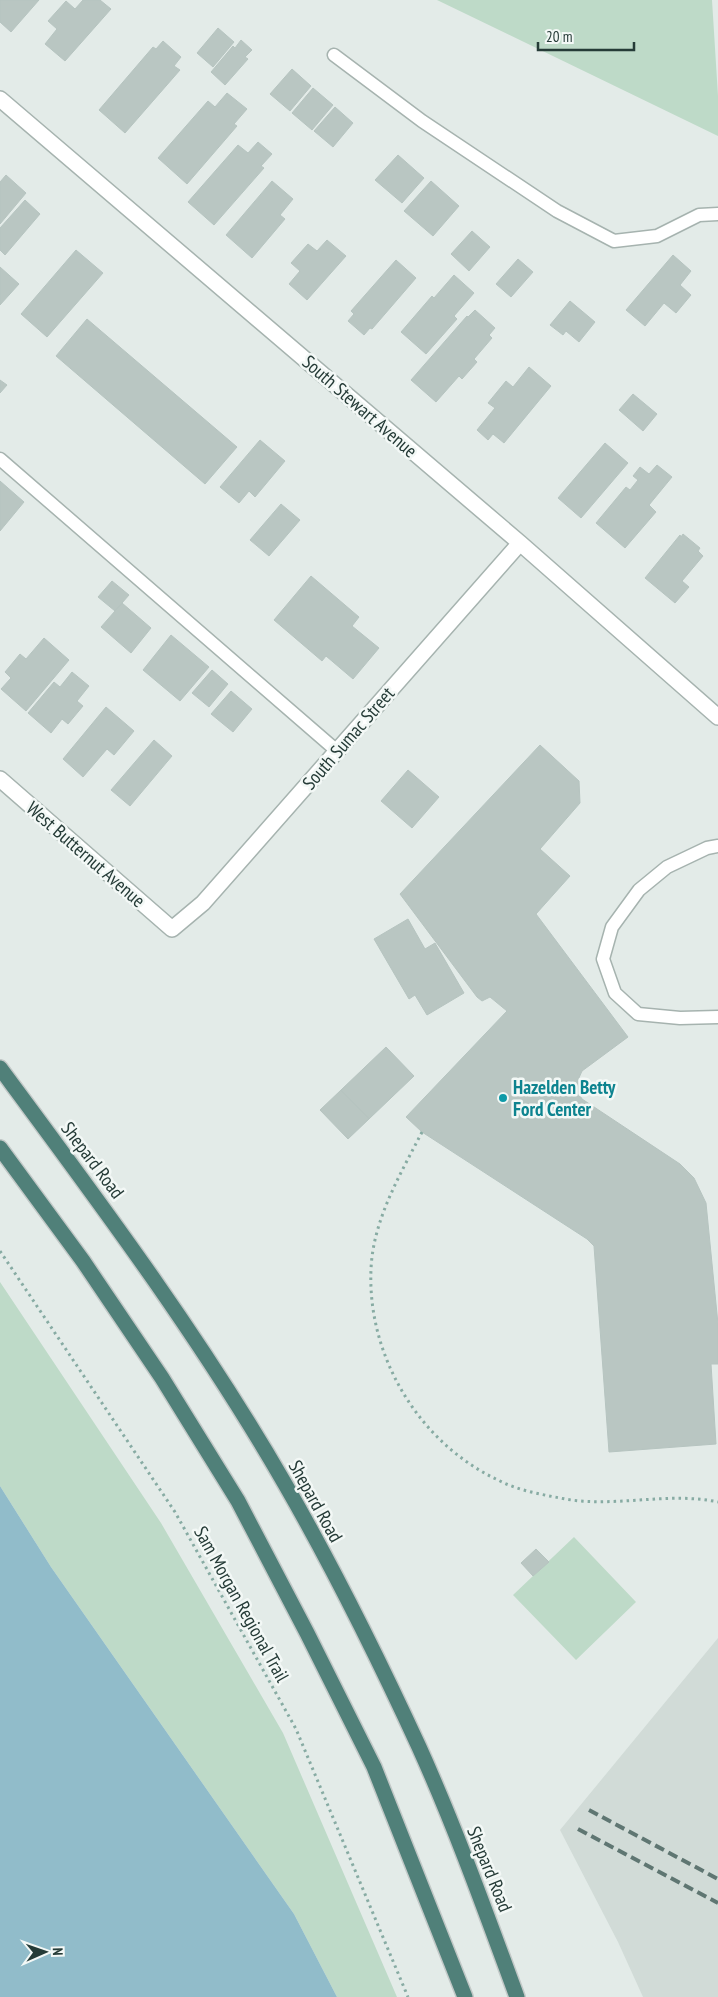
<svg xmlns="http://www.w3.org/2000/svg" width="718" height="1997" font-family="'PT Sans Narrow',sans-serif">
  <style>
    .built { fill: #d1dbd7 }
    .green { fill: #bedac8 }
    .water { fill: #91bcca }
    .building { fill: #b9c6c2; stroke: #b6c4c0 }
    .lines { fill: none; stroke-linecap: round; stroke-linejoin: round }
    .service-casing { stroke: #a6b3af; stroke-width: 15 }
    .minor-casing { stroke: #a6b3af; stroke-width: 18 }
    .trunk-casing { stroke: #c2c8c7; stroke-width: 18 }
    .path { stroke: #87aba3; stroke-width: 3; stroke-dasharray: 2.5 4; stroke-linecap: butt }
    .service { stroke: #fff; stroke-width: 12 }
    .minor { stroke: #fff; stroke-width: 15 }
    .trunk { stroke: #508079; stroke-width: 15 }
    .rail { stroke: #5f7672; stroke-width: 4; stroke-dasharray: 10 5; stroke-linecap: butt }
    .culture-dot { fill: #0f9aa8; stroke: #f3f8f6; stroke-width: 2 }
    .labels { text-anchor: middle; stroke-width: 5; stroke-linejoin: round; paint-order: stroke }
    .street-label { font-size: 19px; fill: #253b37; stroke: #f3f8f6 }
    .culture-label { font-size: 19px; font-weight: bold; fill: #0d838f; stroke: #f3f8f6; text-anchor: start }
  </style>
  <rect width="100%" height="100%" fill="#e3ebe8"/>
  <path class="built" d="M 718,1638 L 718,1997 L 643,1997 L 618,1942 L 560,1830 Z"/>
  <path class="green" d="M 437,0 L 712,0 L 718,96 L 718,136 Z
    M 0,1282 L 161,1523 L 283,1733 L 397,1997 L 337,1997 L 294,1914 L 51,1567 L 0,1486 Z
    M 574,1537 L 636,1602 L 576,1660 L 513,1595 Z"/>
  <path class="water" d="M 0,1486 L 51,1567 L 294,1914 L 337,1997 L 0,1997 Z"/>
  <path class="building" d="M 0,0 L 39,0 L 11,32 L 0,22 Z
    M 83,0 L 100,0 L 111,9 L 65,61 L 45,44 L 57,29 L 48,21 L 66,1 L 75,9 Z
    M 218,28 L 234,42 L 213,67 L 197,53 Z
    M 241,40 L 252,50 L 245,57 L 248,59 L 225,85 L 211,72 L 233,46 L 235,48 Z
    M 163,41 L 181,57 L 174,66 L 180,70 L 125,133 L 99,110 L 153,47 L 156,49 Z
    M 292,69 L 311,86 L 290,111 L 270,94 Z
    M 313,88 L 333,105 L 312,130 L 292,113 Z
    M 227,93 L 247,109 L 234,124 L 237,126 L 187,184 L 158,158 L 208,101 L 215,107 Z
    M 335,107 L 353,123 L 333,147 L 314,131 Z
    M 258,142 L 272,154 L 261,166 L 264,168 L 214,225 L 188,202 L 238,145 L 248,153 Z
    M 398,155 L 424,178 L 402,203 L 375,180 Z
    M 6,175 L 26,193 L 0,224 L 0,182 Z
    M 272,181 L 293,199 L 280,215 L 285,219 L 252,258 L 226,235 Z
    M 431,181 L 459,206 L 433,236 L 404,211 Z
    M 25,200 L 40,214 L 5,255 L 0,250 L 0,228 Z
    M 472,231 L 490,247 L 469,271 L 451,254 Z
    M 327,240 L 346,256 L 307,300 L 289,284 L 300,271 L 291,263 L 308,244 L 317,251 Z
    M 76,250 L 103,273 L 47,337 L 21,314 Z
    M 673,255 L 691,271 L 680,285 L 691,295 L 676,313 L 664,303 L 645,326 L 626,310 Z
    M 518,259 L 533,272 L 511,297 L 496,284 Z
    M 396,260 L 416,278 L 372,329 L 370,328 L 364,335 L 348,321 L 354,314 L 351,311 Z
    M 0,267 L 19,284 L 0,305 Z
    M 454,275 L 474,293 L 454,316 L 457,319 L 426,354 L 401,332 L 432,296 L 434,298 Z
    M 570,301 L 595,322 L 579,342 L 566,331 L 563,335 L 550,325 Z
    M 475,310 L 495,328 L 489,335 L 492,338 L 474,359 L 477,362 L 462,379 L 459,376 L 436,402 L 411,380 L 467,316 L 468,317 Z
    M 87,319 L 237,447 L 205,484 L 56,356 Z
    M 529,367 L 551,386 L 504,443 L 493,434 L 488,440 L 477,430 L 495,408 L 488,403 L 506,381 L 513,387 Z
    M 0,380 L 7,385 L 0,393 Z
    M 633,394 L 657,414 L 643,431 L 619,410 Z
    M 260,440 L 285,461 L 255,497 L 249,491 L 239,503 L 220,487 Z
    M 605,443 L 628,463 L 581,518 L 558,498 Z
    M 657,465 L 672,477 L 649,505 L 656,512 L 625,548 L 596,523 L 626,487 L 630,490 L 638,480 L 633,476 L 640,467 L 649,474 Z
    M 0,481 L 24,502 L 0,531 Z
    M 281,504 L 300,520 L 269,556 L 250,540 Z
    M 683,534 L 700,548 L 698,551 L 703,556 L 682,581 L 689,587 L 675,603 L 645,578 L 680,535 L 681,537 Z
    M 311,576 L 359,617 L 352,626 L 379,648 L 353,679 L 326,656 L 322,661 L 274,620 Z
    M 112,581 L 129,595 L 115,611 L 98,597 Z
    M 122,603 L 151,628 L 131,653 L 101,627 Z
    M 171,635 L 209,667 L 180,701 L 143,670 Z
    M 44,638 L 69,660 L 26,711 L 1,689 L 11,678 L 5,672 L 20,654 L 26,659 Z
    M 212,670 L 228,684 L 209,707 L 192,693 Z
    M 72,672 L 89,686 L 77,701 L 83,706 L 68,724 L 62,719 L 51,733 L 28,713 L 54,682 L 60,687 Z
    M 231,691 L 252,709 L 233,732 L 211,714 Z
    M 106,707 L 134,731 L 114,755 L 107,749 L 83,777 L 63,759 Z
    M 154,740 L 172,756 L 130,806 L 111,790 Z
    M 540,745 L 579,781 L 580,803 L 540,849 L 570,876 L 536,914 L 628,1037 L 582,1071 L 578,1080 L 579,1094 L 582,1099 L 680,1164 L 694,1178 L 706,1203 L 718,1324 L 718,1364 L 711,1364 L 716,1444 L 609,1452 L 594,1246 L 587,1239 L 422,1132 L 406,1117 L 507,1011 L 490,997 L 482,1001 L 477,997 L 400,894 Z
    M 408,770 L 439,797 L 412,828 L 381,801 Z
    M 408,919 L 425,949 L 435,943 L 464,993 L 427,1015 L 415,995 L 409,999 L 374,939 Z
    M 386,1047 L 414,1076 L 369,1119 L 341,1090 Z
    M 341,1090 L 369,1119 L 348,1139 L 320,1110 Z
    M 536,1549 L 549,1562 L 533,1576 L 521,1563 Z"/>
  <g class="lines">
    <defs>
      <path id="service" d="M 334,55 L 422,121 L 557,211 L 614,241 L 657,236 L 699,215 L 718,214
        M 0,459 L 337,751
        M 718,846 L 707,848 L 667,867 L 639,890 L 612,927 L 603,959 L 615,993 L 638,1014 L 680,1018 L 718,1017"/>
      <path id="minor" d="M 0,99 L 520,543 L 718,717
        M 0,779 L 172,929 L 203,903 L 520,543"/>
      <path id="trunk" d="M 0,1068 C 100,1203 201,1338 285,1484 C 334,1569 378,1658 419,1747 C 456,1829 486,1913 517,1997
        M 0,1148 L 83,1261 L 162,1378 L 238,1501 L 307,1633 L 374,1767 L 465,1997"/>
    </defs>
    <use href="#service" class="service-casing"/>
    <use href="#minor" class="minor-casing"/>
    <use href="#trunk" class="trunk-casing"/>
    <path class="path" d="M 422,1132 C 400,1175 373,1220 371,1269 C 367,1356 419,1443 498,1480 C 517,1490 539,1494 560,1498 C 612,1509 666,1491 718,1502
      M 0,1251 L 175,1512 L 296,1729 L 408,1997"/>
    <use href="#service" class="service"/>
    <use href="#minor" class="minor"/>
    <use href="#trunk" class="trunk"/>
    <path class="rail" d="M 589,1810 L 718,1879
      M 578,1829 L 718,1903"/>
  </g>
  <circle class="culture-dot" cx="503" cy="1098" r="5"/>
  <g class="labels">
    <g class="street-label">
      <text transform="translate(360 406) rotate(41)" y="7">South Stewart Avenue</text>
      <text transform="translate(348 738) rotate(-49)" y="7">South Sumac Street</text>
      <text transform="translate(86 854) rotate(41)" y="7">West Butternut Avenue</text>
      <text transform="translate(93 1160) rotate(53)" y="7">Shepard Road</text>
      <text transform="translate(316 1501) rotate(61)" y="7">Shepard Road</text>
      <text transform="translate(242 1604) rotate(61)" y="7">Sam Morgan Regional Trail</text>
      <text transform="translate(490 1869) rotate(68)" y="7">Shepard Road</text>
    </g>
    <g class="culture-label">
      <text x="513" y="1094">Hazelden Betty<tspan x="513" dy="22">Ford Center</tspan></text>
    </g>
  </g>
  <g transform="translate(45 1952) rotate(88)" stroke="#f3f8f6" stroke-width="4" paint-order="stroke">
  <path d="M0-4L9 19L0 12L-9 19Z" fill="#253b37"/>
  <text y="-8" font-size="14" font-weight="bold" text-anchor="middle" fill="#253b37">N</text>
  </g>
  <path d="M538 42v8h96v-8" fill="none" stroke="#253b37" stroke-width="2.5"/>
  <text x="546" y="42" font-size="15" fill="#253b37" stroke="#f3f8f6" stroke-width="4" paint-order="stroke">20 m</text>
</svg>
